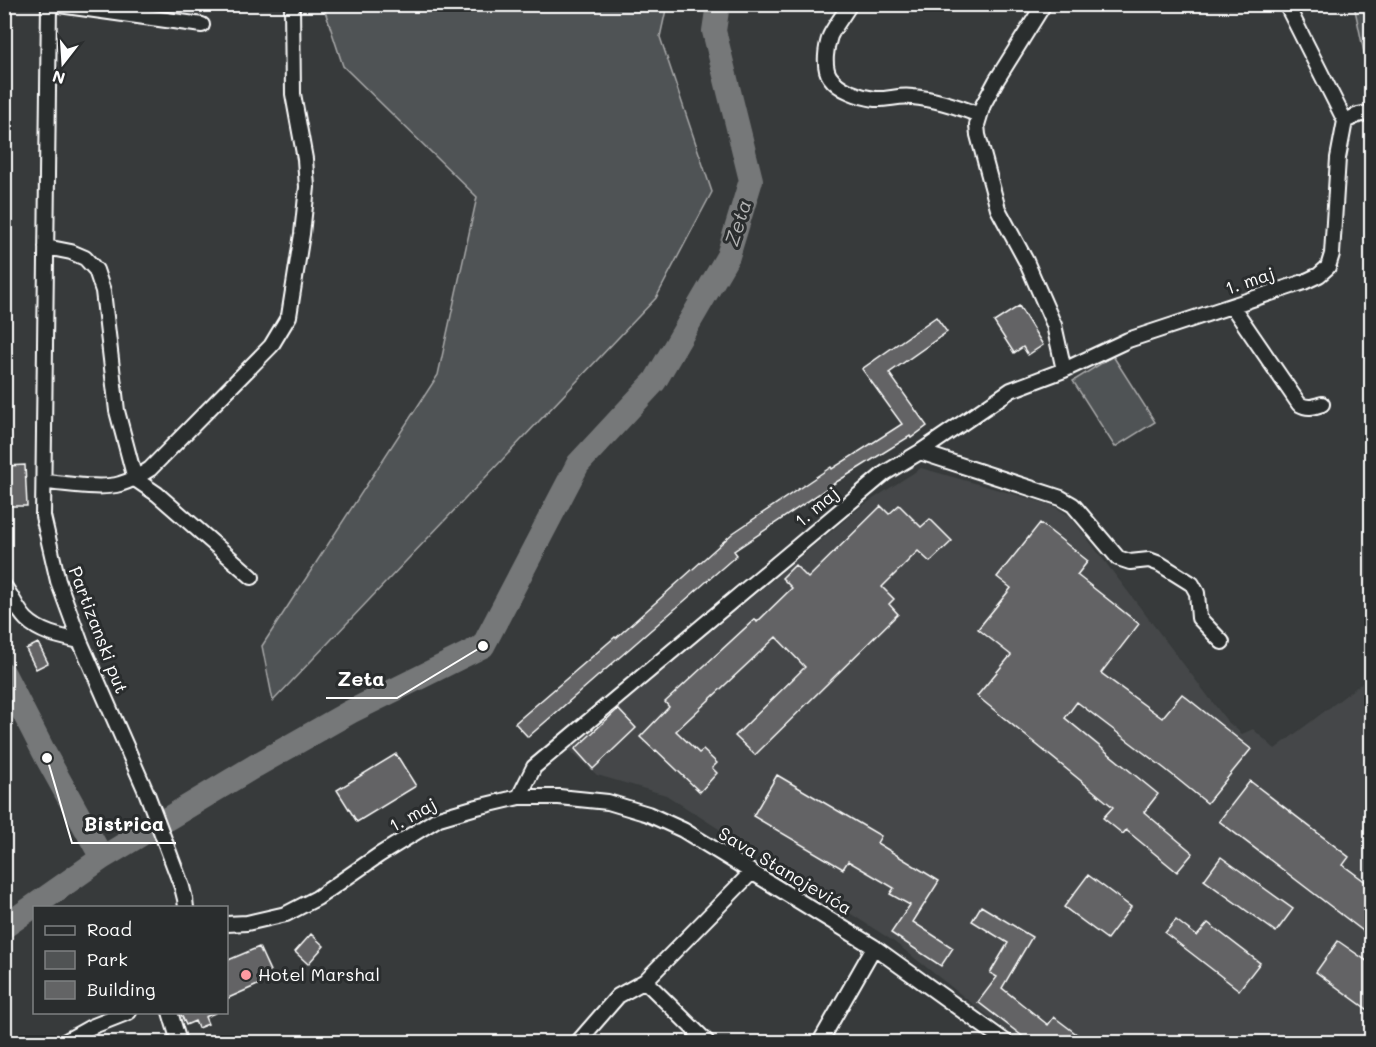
<svg xmlns="http://www.w3.org/2000/svg" width="1376" height="1047" font-family="Mali,sans-serif">
  <style>
    .built { fill: #444748 }
    .green { fill: #505354; stroke: #a8a9aa; stroke-width: 1.5 }
    .lines { fill: none; stroke-linecap: round; stroke-linejoin: round }
    .river { stroke: #767879; stroke-width: 24 }
    .building { fill: #636465; stroke: #fff; stroke-width: 1.5 }
    .minor-casing { stroke: #fff; stroke-width: 18 }
    .minor { stroke: #2a2d2e; stroke-width: 14 }
    .poi-dot { fill: #ff9aa2; stroke: #2a2d2e; stroke-width: 2 }
    .labels { text-anchor: middle; stroke-width: 6; stroke-linejoin: round; paint-order: stroke }
    .street-label { font-size: 18px; fill: #fff; stroke: #2a2d2e }
    .poi-label { font-size: 18px; fill: #fff; stroke: #2a2d2e; text-anchor: start }
    .water-label { font-size: 20px; font-style: italic; fill: #b4b5b5; stroke: #2a2d2e }
    .leader { fill: none; stroke: #fff; stroke-width: 2 }
    .callout-dot { fill: #fff; stroke: #2a2d2e; stroke-width: 2 }
    .callout-label { font-size: 20px; text-anchor: middle; font-weight: bold; fill: #fff; stroke: #2a2d2e; stroke-width: 6; stroke-linejoin: round; paint-order: stroke }
  </style>
  <rect width="100%" height="100%" fill="#373a3b"/>
  <filter id="ink" filterUnits="userSpaceOnUse"><feTurbulence type="fractalNoise" baseFrequency=".0167" numOctaves="2"/><feDisplacementMap in="SourceGraphic" scale="12" xChannelSelector="R" yChannelSelector="G"/><feConvolveMatrix kernelMatrix="1 2 1 2 8 2 1 2 1" color-interpolation-filters="sRGB"/></filter>
  <g filter="url(#ink)">
    <path class="built" d="M 921,468 L 1052,505 L 1070,516 L 1227,721 L 1242,734 L 1253,729 L 1275,749 L 1371,676 L 1371,1042 L 1021,1042 L 893,941 L 666,795 L 597,775 L 568,749 L 862,506 Z"/>
    <path class="green" d="M 323,5 L 667,5 L 660,37 L 712,192 L 656,298 L 273,701 L 262,646 L 438,375 L 477,197 L 343,66 Z
      M 1354,5 L 1371,5 L 1371,86 Z
      M 1113,356 L 1155,422 L 1115,447 L 1073,381 Z"/>
    <g class="lines">
      <path class="river" d="M 4,674 L 47,758 L 102,858
        M 4,927 L 102,858 L 255,766 L 350,712 L 483,646 L 578,464 L 655,381 L 728,256 L 751,180 L 714,31 L 718,4"/>
    </g>
    <path class="building" d="M 1019,306 L 1043,345 L 1028,355 L 1023,347 L 1014,353 L 994,322 Z
      M 936,317 L 947,332 L 889,373 L 927,426 L 911,438 L 910,436 L 838,481 L 734,551 L 737,555 L 528,737 L 515,723 L 615,637 L 616,638 L 733,533 L 831,467 L 832,469 L 902,424 L 862,369 Z
      M 25,465 L 27,506 L 4,506 L 4,493 L 7,493 L 6,466 Z
      M 899,505 L 921,527 L 930,519 L 952,541 L 930,562 L 918,551 L 882,587 L 894,599 L 889,604 L 898,614 L 755,755 L 735,736 L 805,667 L 776,637 L 676,731 L 699,753 L 703,750 L 717,763 L 712,768 L 717,773 L 700,792 L 656,750 L 655,751 L 640,737 L 669,707 L 665,702 L 755,619 L 757,622 L 792,588 L 782,578 L 795,565 L 808,578 L 881,506 L 889,514 Z
      M 1040,523 L 1088,561 L 1077,575 L 1139,624 L 1101,673 L 1162,718 L 1182,694 L 1251,749 L 1207,803 L 1165,769 L 1077,702 L 1065,718 L 1158,794 L 1144,812 L 1193,853 L 1177,872 L 1126,830 L 1123,834 L 1103,818 L 1113,807 L 977,696 L 1011,655 L 978,629 L 1011,588 L 997,577 Z
      M 38,643 L 48,663 L 36,669 L 26,649 Z
      M 618,709 L 636,728 L 593,769 L 575,749 Z
      M 396,754 L 416,786 L 357,822 L 337,790 Z
      M 777,775 L 881,836 L 877,843 L 939,881 L 913,922 L 953,948 L 941,966 L 891,933 L 910,905 L 890,894 L 894,888 L 848,861 L 843,869 L 753,816 Z
      M 1250,781 L 1349,857 L 1343,865 L 1371,886 L 1371,937 L 1219,821 Z
      M 1221,857 L 1293,909 L 1276,932 L 1204,880 Z
      M 1088,875 L 1131,907 L 1107,939 L 1064,907 Z
      M 981,906 L 1032,937 L 1002,988 L 1048,1025 L 1054,1017 L 1087,1042 L 1030,1042 L 978,1002 L 997,977 L 990,973 L 1008,943 L 972,921 Z
      M 1176,920 L 1197,936 L 1208,923 L 1260,963 L 1239,990 L 1165,933 Z
      M 311,934 L 324,946 L 308,964 L 295,952 Z
      M 1338,941 L 1371,964 L 1371,1012 L 1316,972 Z
      M 259,947 L 270,971 L 259,976 L 262,983 L 226,999 L 226,961 Z
      M 180,1012 L 215,1012 L 215,1013 L 205,1017 L 208,1024 L 198,1028 L 195,1021 L 186,1025 Z"/>
    <g class="lines">
      <defs>
        <path id="minor" d="M 49,4 L 43,516 L 58,581 L 80,641 L 147,794 L 182,887 L 185,899 L 186,908
          M 52,4 L 202,25
          M 850,4 C 845,13 834,27 830,36 C 826,47 823,67 830,77 C 839,90 860,97 875,99 C 887,100 900,95 912,97 C 936,99 957,106 979,115
          M 1044,4 L 996,81 L 983,105 L 977,125 L 978,135 L 998,209 L 1026,261 L 1054,325 L 1064,370
          M 1286,4 L 1345,121
          M 46,247 L 71,252 L 85,258 L 96,270 L 103,291 L 117,411 L 135,479 L 157,494 L 252,577
          M 1232,306 L 1299,404 C 1308,409 1313,407 1322,404
          M 920,452 L 1061,498 L 1073,505 L 1118,558 L 1130,562 L 1149,560 L 1160,564 L 1192,584 L 1197,593 L 1199,618 L 1222,642
          M 44,482 C 65,483 100,490 120,484 C 131,481 141,475 150,469 L 271,346 L 289,316 L 302,234 L 307,187 L 305,159 L 293,94 L 292,4
          M 4,586 C 12,596 17,610 26,619 C 40,633 61,637 80,641
          M 519,797 L 534,767 L 885,473 L 920,452 L 1011,390 L 1064,370 L 1128,340 L 1304,282 L 1319,275 L 1328,267 L 1332,254 L 1338,158 L 1345,121 L 1358,115 L 1372,112
          M 226,924 L 247,923 L 286,914 L 317,898 L 379,855 L 439,818 L 473,808 L 519,797 L 559,797 L 608,802 L 648,814 L 683,830 L 874,947 L 1006,1042
          M 645,981 L 707,1042
          M 170,1012 L 179,1042
          M 64,1042 L 91,1027 L 129,1012
          M 578,1042 L 618,996 L 645,981 L 752,872
          M 820,1042 L 874,947"/>
      </defs>
      <use href="#minor" class="minor-casing"/>
      <use href="#minor" class="minor"/>
    </g>
  </g>
  <circle class="poi-dot" cx="246" cy="975" r="6"/>
  <g class="labels">
    <g class="street-label">
      <text transform="translate(1250 281) rotate(-19)" y="6">1. maj</text>
      <text transform="translate(817 507) rotate(-40)" y="6">1. maj</text>
      <text transform="translate(98 630) rotate(69)" y="6">Partizanski put</text>
      <text transform="translate(413 815) rotate(-29)" y="6">1. maj</text>
      <text transform="translate(785 871) rotate(31)" y="6">Sava Stanojevića</text>
    </g>
    <g class="poi-label">
      <text x="258" y="981">Hotel Marshal</text>
    </g>
    <g class="water-label">
      <text transform="translate(738 223) rotate(-73)" y="7">Zeta</text>
    </g>
  </g>
  <path class="leader" d="M483 646L397 698H326M47 758L72 843H176"/>
  <g class="callout-dot">
    <circle cx="483" cy="646" r="6"/>
    <circle cx="47" cy="758" r="6"/>
  </g>
  <g class="callout-label">
    <text x="361" y="686">Zeta</text>
    <text x="124" y="831">Bistrica</text>
  </g>
  <rect width="1376" height="1047" fill="none" stroke="#2a2d2e" stroke-width="24"/>
  <rect x="12" y="12" width="1352" height="1023" fill="none" stroke="#fff" stroke-width="2" filter="url(#ink)"/>
  <rect x="33" y="906" width="195" height="108" fill="#2a2d2e" stroke="#7f8182" stroke-width="1.5"/>
  <rect x="45" y="926" width="30" height="9" fill="#2a2d2e" stroke="#7f8182" stroke-width="1.5"/>
  <text x="87" y="936" font-size="18" fill="#ffffff">Road</text>
  <rect x="45" y="951" width="30" height="18" fill="#505354" stroke="#7f8182" stroke-width="1.5"/>
  <text x="87" y="966" font-size="18" fill="#ffffff">Park</text>
  <rect x="45" y="981" width="30" height="18" fill="#636465" stroke="#7f8182" stroke-width="1.5"/>
  <text x="87" y="996" font-size="18" fill="#ffffff">Building</text>
  <g transform="translate(63 63) rotate(197)" stroke="#2a2d2e" stroke-width="4.5" paint-order="stroke">
  <path d="M0-4.5L10 22L0 15L-10 22Z" fill="#ffffff"/>
  <text y="-9" font-size="16" font-weight="bold" text-anchor="middle" fill="#ffffff">N</text>
  </g>
</svg>
